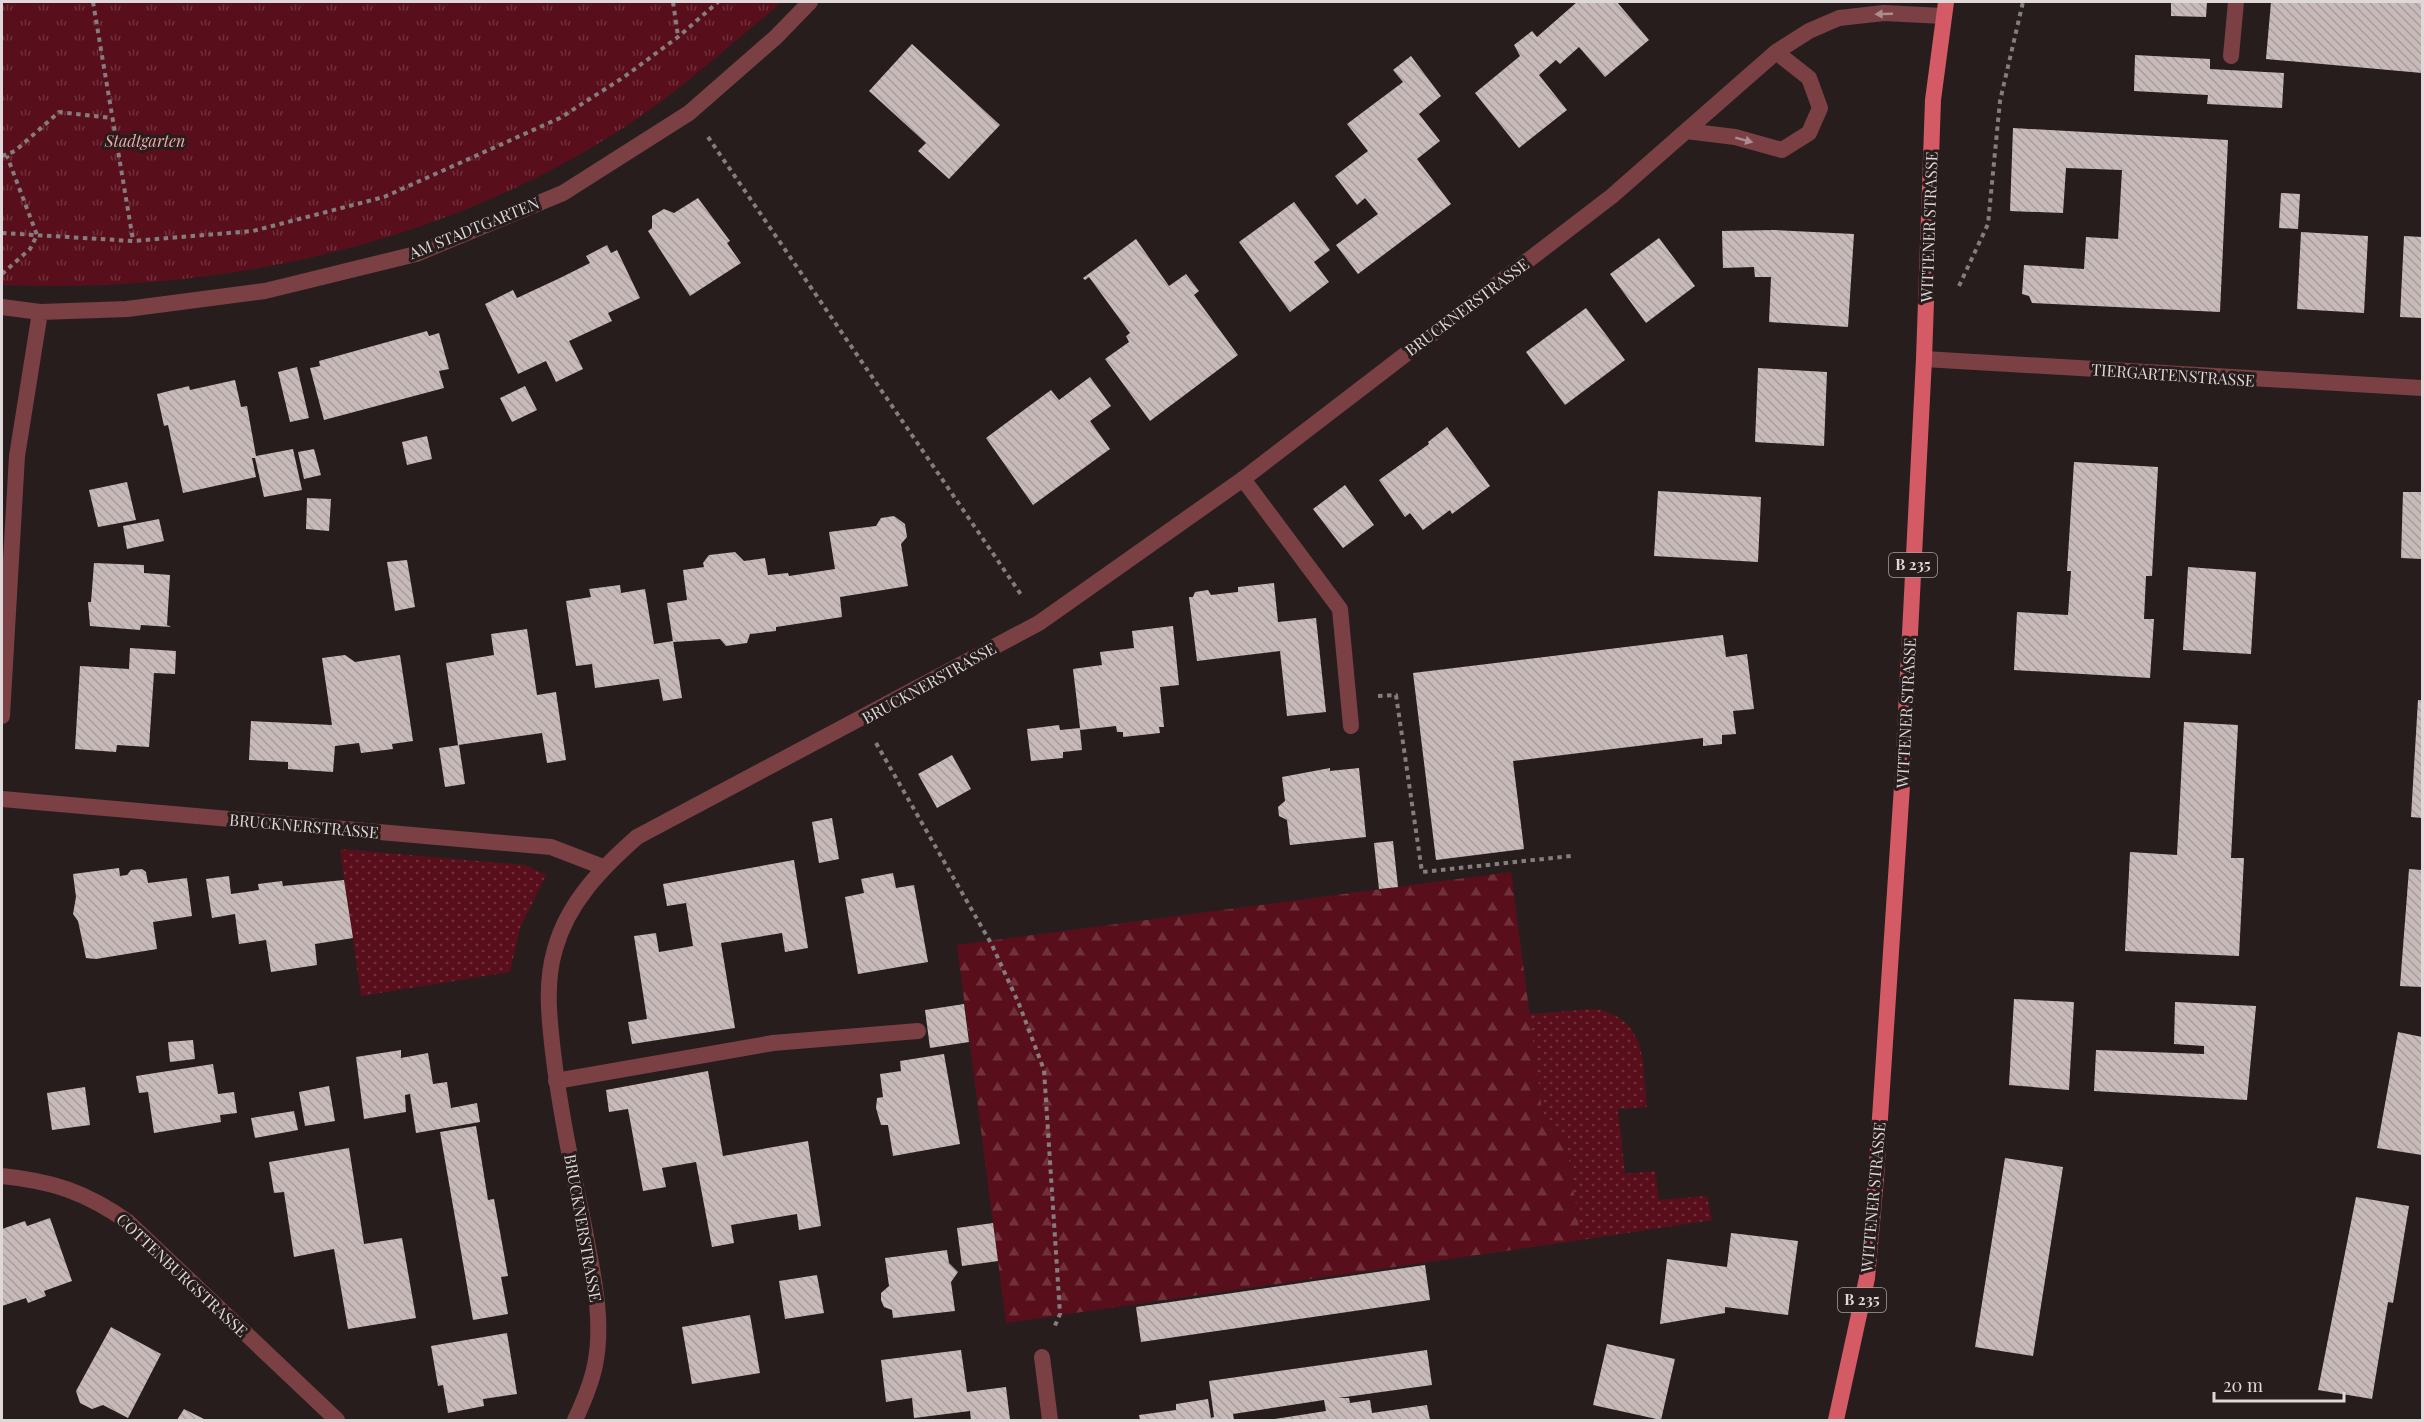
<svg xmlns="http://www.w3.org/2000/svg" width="2424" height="1422" font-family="'Playfair Display',serif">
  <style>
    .grass { fill: url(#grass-dots) }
    .forest { fill: url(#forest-firs) }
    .park { fill: url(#park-tufts) }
    .building { fill: url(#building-back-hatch) }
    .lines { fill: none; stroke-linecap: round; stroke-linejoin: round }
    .path { stroke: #857d7d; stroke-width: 4; stroke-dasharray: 4.5 4.5; stroke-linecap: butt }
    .service { stroke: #7a4043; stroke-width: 16 }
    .minor { stroke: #7a4043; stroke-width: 16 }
    .tertiary { stroke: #7a4043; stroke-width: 16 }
    .primary { stroke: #d45a65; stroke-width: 16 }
    .oneway { fill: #ac8c8e }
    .labels { text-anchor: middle; stroke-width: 6; stroke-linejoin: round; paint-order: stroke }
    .shield { fill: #271d1d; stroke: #a8a0a0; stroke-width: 1.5 }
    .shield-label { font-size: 15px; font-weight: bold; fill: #dfd8d8 }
    .park-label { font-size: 16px; font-style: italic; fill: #f5a8ab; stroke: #271d1d }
    .street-label { font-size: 16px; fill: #dfd8d8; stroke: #271d1d }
  </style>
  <defs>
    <pattern id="grass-dots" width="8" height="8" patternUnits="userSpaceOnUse" patternTransform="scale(1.5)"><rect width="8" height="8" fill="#590f1b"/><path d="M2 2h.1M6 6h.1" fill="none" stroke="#70313b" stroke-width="1.8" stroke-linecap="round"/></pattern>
    <pattern id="forest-firs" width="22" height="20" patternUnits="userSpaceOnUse" patternTransform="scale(1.5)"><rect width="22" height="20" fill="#590f1b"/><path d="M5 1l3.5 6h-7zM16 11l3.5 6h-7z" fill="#70313b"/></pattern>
    <pattern id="park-tufts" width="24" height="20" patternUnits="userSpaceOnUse" patternTransform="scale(1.5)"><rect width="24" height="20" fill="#590f1b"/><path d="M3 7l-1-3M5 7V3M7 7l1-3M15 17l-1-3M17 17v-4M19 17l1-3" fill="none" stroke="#70313b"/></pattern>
    <pattern id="building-back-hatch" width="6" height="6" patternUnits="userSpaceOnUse" patternTransform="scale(1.5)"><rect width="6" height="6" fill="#c9baba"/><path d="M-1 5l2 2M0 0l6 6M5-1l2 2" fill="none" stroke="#a89c9c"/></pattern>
  </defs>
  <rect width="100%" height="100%" fill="#271d1d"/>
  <path class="grass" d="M 340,849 L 525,865 L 546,875 L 520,928 L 510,972 L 361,996 Z
    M 1594,1009 C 1648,1018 1642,1062 1647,1107 L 1618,1109 L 1625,1174 L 1655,1171 L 1659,1200 L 1707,1196 L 1712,1220 L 1581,1240 L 1565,1134 L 1550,1130 L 1543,1117 L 1529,1014 Z"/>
  <path class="forest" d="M 1511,872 L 1543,1117 L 1550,1130 L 1565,1134 L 1581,1240 L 1006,1323 L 957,945 Z"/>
  <path class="park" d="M 2,2 L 781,2 C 764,19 744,33 726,49 C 695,75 663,102 629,124 C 447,245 219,294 2,285 Z"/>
  <path class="building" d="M 1577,2 L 1617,2 L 1649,40 L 1605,77 L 1579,47 L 1560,64 L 1556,60 L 1539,75 L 1567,110 L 1519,148 L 1475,93 L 1520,56 L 1514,45 L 1532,31 L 1537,37 Z
    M 2171,2 L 2207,2 L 2206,17 L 2171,16 Z
    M 2271,2 L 2422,2 L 2422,73 L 2266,59 Z
    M 912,44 L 1000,125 L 949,179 L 918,151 L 926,143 L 869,91 Z
    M 2135,55 L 2210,59 L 2210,69 L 2284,73 L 2282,108 L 2207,104 L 2208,95 L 2134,91 Z
    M 1411,56 L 1441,96 L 1419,114 L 1440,141 L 1417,159 L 1451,204 L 1358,274 L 1336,245 L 1378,214 L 1365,198 L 1357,205 L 1335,176 L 1368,151 L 1347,124 L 1403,82 L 1393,70 Z
    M 2013,128 L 2228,140 L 2220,312 L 2032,303 L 2029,296 L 2022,294 L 2024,265 L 2084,269 L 2086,237 L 2118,239 L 2122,170 L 2066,168 L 2063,213 L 2010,211 Z
    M 2281,193 L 2300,194 L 2298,229 L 2279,228 Z
    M 698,198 L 730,241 L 727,243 L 741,263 L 690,296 L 648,231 L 652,228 L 652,216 L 664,209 L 674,213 Z
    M 1294,202 L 1330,250 L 1314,262 L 1329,282 L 1290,312 L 1239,242 Z
    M 1774,230 L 1854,234 L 1848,327 L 1769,322 L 1771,277 L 1755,277 L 1754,267 L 1723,268 L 1722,231 Z
    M 2301,232 L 2368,236 L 2364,313 L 2297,309 Z
    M 2404,236 L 2422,237 L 2422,318 L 2400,317 Z
    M 1659,238 L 1695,286 L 1646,323 L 1610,274 Z
    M 1136,239 L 1169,286 L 1186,274 L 1199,291 L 1194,295 L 1238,355 L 1150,421 L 1105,359 L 1129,342 L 1126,336 L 1130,333 L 1089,277 L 1085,280 L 1083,278 Z
    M 607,245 L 611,253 L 617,250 L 640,298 L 608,313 L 612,321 L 569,341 L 583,369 L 556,382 L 546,361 L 518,374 L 485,304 L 513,290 L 517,298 L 560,278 L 590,263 L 586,256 Z
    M 1586,308 L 1625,360 L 1565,405 L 1526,352 Z
    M 427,331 L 429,336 L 439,333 L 449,369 L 439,371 L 444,388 L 324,420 L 310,368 L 320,366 L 319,361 Z
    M 297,367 L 309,418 L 290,422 L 278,372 Z
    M 1758,368 L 1827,372 L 1824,446 L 1755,442 Z
    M 1090,377 L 1111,406 L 1090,421 L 1110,449 L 1033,505 L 986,438 L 1051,390 L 1059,400 Z
    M 235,380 L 241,407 L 247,406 L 256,456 L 293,449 L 302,490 L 264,497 L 255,458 L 252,458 L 256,477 L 183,493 L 168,425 L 164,426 L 157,394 L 189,386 L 190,390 Z
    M 525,386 L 537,410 L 512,422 L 500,398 Z
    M 1447,427 L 1490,486 L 1452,514 L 1450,510 L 1423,530 L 1410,513 L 1405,517 L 1379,480 L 1429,444 L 1428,442 Z
    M 427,436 L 432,459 L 407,465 L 402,442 Z
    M 314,449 L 321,475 L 304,479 L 298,452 Z
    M 2074,462 L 2158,467 L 2152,576 L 2146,576 L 2144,619 L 2154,619 L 2150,678 L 2014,670 L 2017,612 L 2068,615 L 2071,571 L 2067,571 Z
    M 127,482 L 136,520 L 98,527 L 89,490 Z
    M 1345,485 L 1374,525 L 1343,548 L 1313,509 Z
    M 1658,491 L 1761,497 L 1758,562 L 1654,556 Z
    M 2403,492 L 2422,492 L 2422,559 L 2401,558 Z
    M 307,498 L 331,499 L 329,531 L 306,529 Z
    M 894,516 L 905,524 L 907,537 L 901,544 L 908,586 L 840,597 L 842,617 L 776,627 L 776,631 L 750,634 L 747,643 L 726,646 L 720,639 L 673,642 L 667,603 L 687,600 L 683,570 L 704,567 L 703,563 L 709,555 L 735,552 L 744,561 L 765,558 L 768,575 L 788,573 L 789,576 L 835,569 L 829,532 L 876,526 L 881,518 Z
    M 159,519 L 164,541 L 127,549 L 123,526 Z
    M 407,560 L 415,607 L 395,611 L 387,562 Z
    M 94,563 L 144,565 L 144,573 L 170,575 L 167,625 L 171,627 L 141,625 L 140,630 L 90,626 L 88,602 L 91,602 Z
    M 2188,567 L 2256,572 L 2251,654 L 2183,650 Z
    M 1274,583 L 1278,622 L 1316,618 L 1326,712 L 1287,716 L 1280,651 L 1197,661 L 1189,597 L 1193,597 L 1195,592 L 1208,590 L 1211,595 L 1238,592 L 1238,587 Z
    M 620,585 L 621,593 L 645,589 L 654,644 L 673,641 L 682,698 L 663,701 L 659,679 L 595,688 L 592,664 L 576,666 L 566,601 L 591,597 L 589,589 Z
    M 1173,626 L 1179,685 L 1160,687 L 1164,727 L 1159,727 L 1160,733 L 1123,737 L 1123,732 L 1117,732 L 1116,726 L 1080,730 L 1082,750 L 1063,752 L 1063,758 L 1031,761 L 1027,729 L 1059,725 L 1060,730 L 1080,728 L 1073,669 L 1102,665 L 1100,652 L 1134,648 L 1132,631 Z
    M 527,629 L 537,695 L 556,692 L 566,760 L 547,763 L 542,733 L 458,745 L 446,663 L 494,655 L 491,634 Z
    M 1723,635 L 1726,657 L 1747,654 L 1754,709 L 1733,711 L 1736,734 L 1722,735 L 1722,744 L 1703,746 L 1703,738 L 1513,761 L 1524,849 L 1436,860 L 1413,673 Z
    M 130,648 L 176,651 L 175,674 L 154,673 L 149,747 L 117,745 L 116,752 L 75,749 L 80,666 L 129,669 Z
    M 345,655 L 355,662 L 400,655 L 413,741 L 392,744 L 393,749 L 361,753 L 359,743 L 335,746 L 333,772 L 288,769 L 288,762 L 249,760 L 251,721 L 332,725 L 322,658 Z
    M 2418,700 L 2422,700 L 2422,818 L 2411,817 Z
    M 2184,722 L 2238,725 L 2231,858 L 2244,858 L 2239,956 L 2125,951 L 2130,852 L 2177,855 Z
    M 459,745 L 465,784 L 445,787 L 439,748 Z
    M 952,755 L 971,789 L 937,808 L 918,774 Z
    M 1330,768 L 1330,771 L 1359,768 L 1366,837 L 1290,845 L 1287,820 L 1279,816 L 1278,807 L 1285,801 L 1282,777 Z
    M 832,818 L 839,859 L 819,863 L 812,822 Z
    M 1393,841 L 1398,887 L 1379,889 L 1374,843 Z
    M 794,860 L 808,948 L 785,952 L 782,933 L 721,943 L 735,1028 L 632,1044 L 628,1022 L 647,1019 L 634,936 L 656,933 L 659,952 L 693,946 L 686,903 L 667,906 L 663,884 Z
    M 119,868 L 120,876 L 127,875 L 131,870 L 142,869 L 146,872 L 148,883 L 187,878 L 192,916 L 153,922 L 157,949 L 96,959 L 86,958 L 78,921 L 73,914 L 76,897 L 73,874 Z
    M 2409,869 L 2422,870 L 2422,987 L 2400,986 Z
    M 893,873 L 896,888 L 914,885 L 928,962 L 858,974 L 845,897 L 864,893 L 861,879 Z
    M 229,876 L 231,894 L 259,890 L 258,884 L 282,881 L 283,886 L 344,880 L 353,938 L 315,944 L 317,965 L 271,972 L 266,940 L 239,944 L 235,914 L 212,918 L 206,879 Z
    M 2014,999 L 2074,1002 L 2069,1090 L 2009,1085 Z
    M 2175,1002 L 2256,1006 L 2247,1100 L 2094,1091 L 2096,1050 L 2204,1054 L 2204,1046 L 2174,1044 Z
    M 964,1004 L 969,1042 L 930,1048 L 925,1010 Z
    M 2398,1032 L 2422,1037 L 2422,1155 L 2377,1148 Z
    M 193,1040 L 195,1059 L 170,1062 L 168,1042 Z
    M 401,1050 L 401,1058 L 428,1053 L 433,1084 L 447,1082 L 451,1108 L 477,1103 L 480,1122 L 416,1133 L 410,1094 L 405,1095 L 406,1112 L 364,1119 L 356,1057 Z
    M 944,1054 L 960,1144 L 893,1156 L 888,1125 L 881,1125 L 876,1108 L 877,1098 L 883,1097 L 880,1074 L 901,1071 L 900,1061 Z
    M 213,1064 L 218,1094 L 234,1092 L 237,1113 L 220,1115 L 221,1122 L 154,1133 L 148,1092 L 139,1093 L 136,1076 Z
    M 708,1071 L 723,1156 L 808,1141 L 821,1226 L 799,1230 L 797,1214 L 731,1225 L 734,1243 L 712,1247 L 696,1162 L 662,1168 L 666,1187 L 643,1191 L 628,1109 L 609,1112 L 606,1090 Z
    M 329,1086 L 335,1121 L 305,1126 L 299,1092 Z
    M 85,1087 L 90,1125 L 52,1130 L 47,1093 Z
    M 294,1111 L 298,1130 L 255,1138 L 251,1118 Z
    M 476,1126 L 488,1200 L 494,1199 L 508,1276 L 501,1277 L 508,1314 L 473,1320 L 440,1132 Z
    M 349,1148 L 364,1244 L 402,1238 L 416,1318 L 348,1329 L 334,1249 L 294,1257 L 284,1192 L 274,1193 L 269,1162 Z
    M 2005,1158 L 2063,1167 L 2033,1356 L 1975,1347 Z
    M 2356,1197 L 2409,1206 L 2393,1303 L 2388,1302 L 2372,1399 L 2318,1390 Z
    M 50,1218 L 72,1281 L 44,1291 L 46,1296 L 28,1303 L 26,1298 L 2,1306 L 2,1229 L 25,1221 L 27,1226 Z
    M 993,1223 L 998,1261 L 962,1266 L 957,1228 Z
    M 1731,1233 L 1798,1241 L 1788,1315 L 1725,1307 L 1725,1313 L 1660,1324 L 1667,1259 L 1727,1267 Z
    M 947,1250 L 949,1263 L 958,1272 L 951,1282 L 955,1311 L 893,1318 L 892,1310 L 884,1307 L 881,1300 L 881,1293 L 889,1286 L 885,1258 Z
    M 1425,1265 L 1430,1300 L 1141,1342 L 1136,1307 Z
    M 817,1275 L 824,1313 L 785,1319 L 779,1281 Z
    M 750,1315 L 760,1373 L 692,1384 L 682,1327 Z
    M 111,1327 L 161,1354 L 128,1418 L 103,1405 L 92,1409 L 80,1403 L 76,1391 Z
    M 507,1333 L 517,1394 L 483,1399 L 484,1406 L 448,1413 L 443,1385 L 438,1386 L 431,1346 Z
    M 1607,1344 L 1675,1359 L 1661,1420 L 1593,1405 Z
    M 961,1350 L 967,1392 L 1006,1387 L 1010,1420 L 971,1420 L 970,1411 L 914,1418 L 912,1398 L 886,1402 L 881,1360 Z
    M 1427,1350 L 1432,1385 L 1338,1398 L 1349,1398 L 1350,1403 L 1370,1400 L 1372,1413 L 1427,1405 L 1430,1420 L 1268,1420 L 1326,1411 L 1324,1400 L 1233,1414 L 1234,1420 L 1140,1420 L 1139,1415 L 1176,1410 L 1176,1404 L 1208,1399 L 1211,1418 L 1214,1417 L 1209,1381 Z
    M 184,1409 L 206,1420 L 177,1420 Z"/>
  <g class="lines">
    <path class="path" d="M 93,2 L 133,240
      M 673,2 L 678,36
      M 708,137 L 1022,596
      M 2,156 L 15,151 L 59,112 L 111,118
      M 2,233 L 133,241 L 253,231 L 384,197 L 560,118 L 624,77 L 678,37 L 718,2
      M 2,274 L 30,249 L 37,235 L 7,156
      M 1959,286 L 1988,224 L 2000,101 L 2023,2
      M 1378,696 L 1396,695 L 1422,872 L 1571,856
      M 876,743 L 992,945 L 1019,1004 L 1044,1070 L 1060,1314 L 1054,1328"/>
    <path class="service" d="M 2231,56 L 2236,2
      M 1243,479 L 1340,609 L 1351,726
      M 556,1081 L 773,1043 L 918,1031
      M 1042,1357 L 1050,1420"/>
    <path class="minor" d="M 1686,131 L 1735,137 L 1782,150 L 1809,133 L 1820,108 L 1809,78 L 1776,52
      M 2,307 L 40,312 L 127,309 L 265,291 L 416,254 L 563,193 L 689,113 L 776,37 L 810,2
      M 1924,359 L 2422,388
      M 2,716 L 17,456 L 40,312
      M 2,799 L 551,847 L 603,867
      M 575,1420 C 583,1403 591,1385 595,1365 C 604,1321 593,1274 585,1231 C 573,1171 560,1112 553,1052 C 549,1017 545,983 555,949 C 568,902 602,868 637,837 L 1039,623 L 1243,479 L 1612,196 L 1776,52 L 1809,31 L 1839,18 L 1884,13 L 1943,16"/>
    <path class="tertiary" d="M 2,1176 C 52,1181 86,1192 128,1222 L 337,1420"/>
    <path class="primary" d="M 1836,1420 L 1867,1278 L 1876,1178 L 1903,771 L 1924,359 L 1933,100 L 1946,2"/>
  </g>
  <defs><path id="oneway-solid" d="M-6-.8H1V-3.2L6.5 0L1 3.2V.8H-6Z" transform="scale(1.5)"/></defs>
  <g class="oneway">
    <use href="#oneway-solid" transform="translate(1884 14) rotate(178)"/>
    <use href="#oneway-solid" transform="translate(1744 140) rotate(15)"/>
  </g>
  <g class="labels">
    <g class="shield">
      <rect x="1889" y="553" width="48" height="24" rx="4.5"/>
      <rect x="1838" y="1288" width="48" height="24" rx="4.5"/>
    </g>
    <g class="shield-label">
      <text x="1913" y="570">B 235</text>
      <text x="1862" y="1305">B 235</text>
    </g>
    <g class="park-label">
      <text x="145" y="147">Stadtgarten</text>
    </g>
    <g class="street-label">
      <text transform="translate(1929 227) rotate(-88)" y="6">WITTENER STRASSE</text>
      <text transform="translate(474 228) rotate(-22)" y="6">AM STADTGARTEN</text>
      <text transform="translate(1467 307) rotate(-37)" y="6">BRUCKNERSTRASSE</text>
      <text transform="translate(2173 375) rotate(4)" y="6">TIERGARTENSTRASSE</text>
      <text transform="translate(929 683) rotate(-29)" y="6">BRUCKNERSTRASSE</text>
      <text transform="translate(1906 713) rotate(-87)" y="6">WITTENER STRASSE</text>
      <text transform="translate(304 826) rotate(5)" y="6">BRUCKNERSTRASSE</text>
      <text transform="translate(1873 1197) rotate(-85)" y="6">WITTENER STRASSE</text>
      <text transform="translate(583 1228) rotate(80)" y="6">BRUCKNERSTRASSE</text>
      <text transform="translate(182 1275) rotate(43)" y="6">COTTENBURGSTRASSE</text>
    </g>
  </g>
  <rect width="2424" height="1422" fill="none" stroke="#dfd8d8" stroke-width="6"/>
  <path d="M2214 1392v9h130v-9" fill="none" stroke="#dfd8d8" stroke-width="3"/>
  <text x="2223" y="1392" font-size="18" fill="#dfd8d8" stroke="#271d1d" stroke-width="4.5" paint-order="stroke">20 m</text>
</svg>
